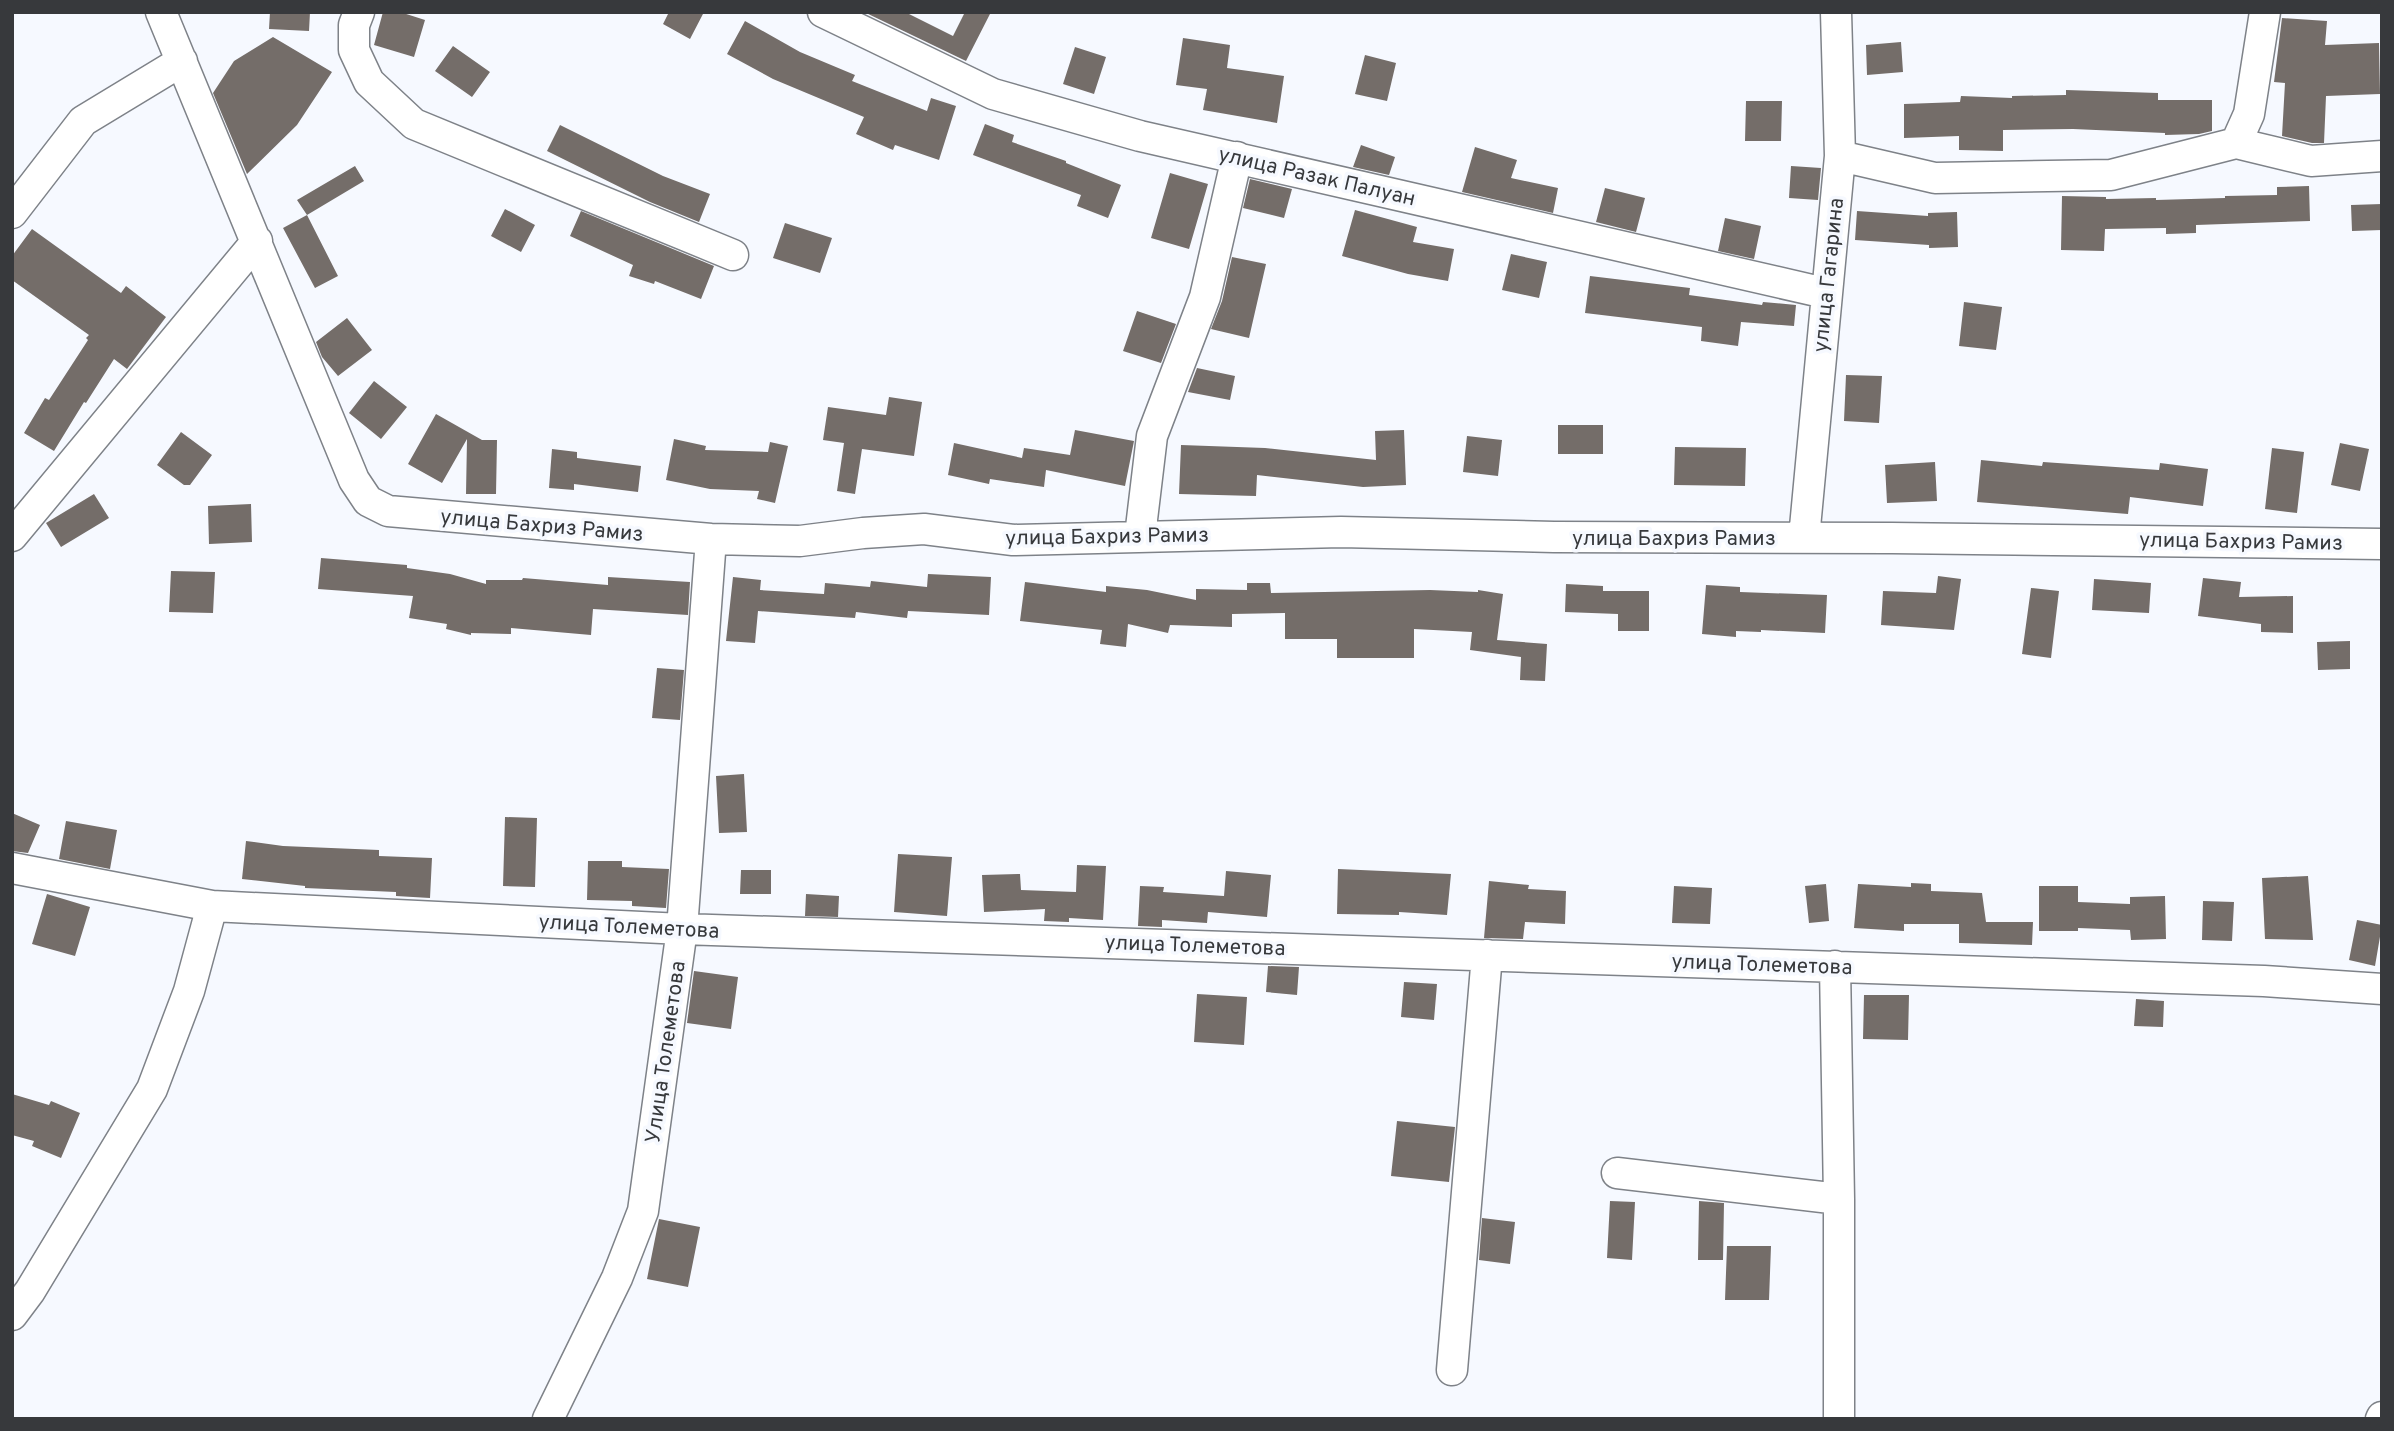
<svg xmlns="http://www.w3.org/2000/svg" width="2394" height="1431" font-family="Overpass,sans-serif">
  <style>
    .building { fill: #746d69 }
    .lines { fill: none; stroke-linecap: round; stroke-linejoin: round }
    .minor-casing { stroke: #7e8288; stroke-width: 33 }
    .minor { stroke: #fff; stroke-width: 30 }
    .labels { text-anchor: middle; stroke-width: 7; stroke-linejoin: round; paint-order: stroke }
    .street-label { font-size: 21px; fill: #37393c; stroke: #f6f9ff }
  </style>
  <rect width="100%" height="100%" fill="#f6f9ff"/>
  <path class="building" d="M 270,12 L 310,12 L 309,31 L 269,29 Z
    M 383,12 L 400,12 L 425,20 L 414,57 L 374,45 Z
    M 669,12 L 704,12 L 690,39 L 663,24 Z
    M 864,12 L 905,12 L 953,36 L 965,12 L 991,12 L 966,61 Z
    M 2282,18 L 2327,21 L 2325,45 L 2379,43 L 2380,94 L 2326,96 L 2324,143 L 2312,143 L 2282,136 L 2285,83 L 2274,82 Z
    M 745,21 L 800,52 L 855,75 L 852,81 L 927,111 L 931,98 L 956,106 L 939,160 L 895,145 L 893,150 L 856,134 L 864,117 L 773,79 L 727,54 Z
    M 273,37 L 332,72 L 297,125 L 247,174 L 213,93 L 234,61 Z
    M 1183,38 L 1230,45 L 1227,68 L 1284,76 L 1277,123 L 1203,110 L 1207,89 L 1176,85 Z
    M 1901,42 L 1903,72 L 1867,75 L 1866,45 Z
    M 453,46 L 490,72 L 472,97 L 435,71 Z
    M 1075,47 L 1106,57 L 1094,94 L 1063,84 Z
    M 1365,55 L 1396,63 L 1387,101 L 1355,94 Z
    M 2066,90 L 2158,93 L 2158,100 L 2212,100 L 2212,131 L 2199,134 L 2165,135 L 2165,133 L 2073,129 L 2003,130 L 2003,151 L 1959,150 L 1959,136 L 1904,138 L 1904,104 L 1960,102 L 1961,96 L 2012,98 L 2012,96 L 2066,95 Z
    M 1746,101 L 1782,101 L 1781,141 L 1745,141 Z
    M 985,124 L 1014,135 L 1012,142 L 1066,161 L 1066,163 L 1121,185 L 1108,218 L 1077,206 L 1081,195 L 973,155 Z
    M 560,125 L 663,176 L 710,194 L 699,222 L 650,202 L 547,151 Z
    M 1361,145 L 1395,157 L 1389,175 L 1353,167 Z
    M 1475,147 L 1517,160 L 1511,178 L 1558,188 L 1553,213 L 1462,192 Z
    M 355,166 L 364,181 L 307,215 L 297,200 Z
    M 1791,166 L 1821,168 L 1818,200 L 1789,198 Z
    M 1170,173 L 1208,184 L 1189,249 L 1151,238 Z
    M 1250,179 L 1292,189 L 1284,218 L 1243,208 Z
    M 2309,186 L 2310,221 L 2196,225 L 2196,233 L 2166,234 L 2166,228 L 2105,229 L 2104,251 L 2061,250 L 2062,196 L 2106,197 L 2106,199 L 2156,198 L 2156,200 L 2225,198 L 2225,196 L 2277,195 L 2277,187 Z
    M 1605,188 L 1645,198 L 1636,232 L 1596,222 Z
    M 2382,204 L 2382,230 L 2352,231 L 2351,205 Z
    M 505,209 L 535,225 L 521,252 L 491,236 Z
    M 1355,210 L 1417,227 L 1413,242 L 1454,249 L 1448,281 L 1408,274 L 1342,256 Z
    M 581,211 L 714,266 L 701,299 L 655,281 L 654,284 L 629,276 L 633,265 L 570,236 Z
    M 1857,211 L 1928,216 L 1928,213 L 1957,212 L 1958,247 L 1929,248 L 1929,245 L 1855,240 Z
    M 307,215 L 338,276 L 315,288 L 283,228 Z
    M 1725,218 L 1761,226 L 1754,259 L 1718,251 Z
    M 785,223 L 832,238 L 820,273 L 773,258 Z
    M 32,229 L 121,293 L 126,286 L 166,317 L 127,369 L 114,359 L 86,403 L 84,402 L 54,451 L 24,433 L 45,398 L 49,400 L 88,340 L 86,338 L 89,335 L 12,280 L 12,256 Z
    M 1511,254 L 1547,262 L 1539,298 L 1502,290 Z
    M 1232,257 L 1266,264 L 1249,338 L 1211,329 L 1222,301 Z
    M 1590,276 L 1690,288 L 1689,295 L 1762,305 L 1763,302 L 1796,305 L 1794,326 L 1741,322 L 1738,346 L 1701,341 L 1702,327 L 1585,313 Z
    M 1964,302 L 2002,307 L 1996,350 L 1959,346 Z
    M 1137,311 L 1176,324 L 1161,363 L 1123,351 Z
    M 347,318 L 372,350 L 338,376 L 322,357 L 316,342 Z
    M 1197,368 L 1235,376 L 1230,400 L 1188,392 Z
    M 1846,375 L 1882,376 L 1879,423 L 1844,421 Z
    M 374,381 L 407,407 L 381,439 L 349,413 Z
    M 889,397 L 922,402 L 914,456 L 862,449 L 855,494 L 837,491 L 844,443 L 823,440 L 828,407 L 886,415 Z
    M 436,414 L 482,440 L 497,440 L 496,494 L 466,494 L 467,439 L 442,483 L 408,464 Z
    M 1558,425 L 1603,425 L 1603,454 L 1558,454 Z
    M 1075,430 L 1134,441 L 1125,486 L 1046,470 L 1044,487 L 990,479 L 989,484 L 948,475 L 954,443 L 1022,458 L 1024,448 L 1070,455 Z
    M 1404,430 L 1406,485 L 1363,487 L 1257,475 L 1256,496 L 1179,494 L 1181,445 L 1265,448 L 1376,460 L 1375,431 Z
    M 181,432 L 212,455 L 190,485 L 184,485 L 157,465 Z
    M 1467,436 L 1502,440 L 1498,476 L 1463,472 Z
    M 674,439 L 706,446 L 705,450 L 768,452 L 770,442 L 788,446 L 775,503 L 757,499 L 759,491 L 710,489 L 666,480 Z
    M 2340,443 L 2369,449 L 2360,491 L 2331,485 Z
    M 1675,447 L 1746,448 L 1745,486 L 1674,485 Z
    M 2272,448 L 2304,452 L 2297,513 L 2265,509 Z
    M 552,449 L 577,452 L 577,458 L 641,466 L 638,492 L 574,484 L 574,490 L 549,488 Z
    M 1981,460 L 2042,466 L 2043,462 L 2159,470 L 2160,463 L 2208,469 L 2203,506 L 2130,497 L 2128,514 L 1977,502 Z
    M 1935,462 L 1937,501 L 1887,503 L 1885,465 Z
    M 94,494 L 109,518 L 61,547 L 46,523 Z
    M 251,504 L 252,542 L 209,544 L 208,506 Z
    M 321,558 L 407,565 L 407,568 L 450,574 L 486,584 L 486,580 L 522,580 L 523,578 L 608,585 L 608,577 L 690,582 L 688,615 L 593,609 L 591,635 L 511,628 L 511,634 L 471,633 L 471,635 L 446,629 L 447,624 L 409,618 L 413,596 L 318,589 Z
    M 171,571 L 215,572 L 213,613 L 169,612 Z
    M 928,574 L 991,577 L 989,615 L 908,611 L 907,618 L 856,612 L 855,618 L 758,611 L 755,643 L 726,641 L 733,577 L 761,580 L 760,590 L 824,594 L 825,583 L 870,587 L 871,581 L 927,587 Z
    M 1938,576 L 1961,579 L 1954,630 L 1881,625 L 1883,591 L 1936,593 Z
    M 2203,578 L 2241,582 L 2239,597 L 2293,596 L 2293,633 L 2261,632 L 2261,624 L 2198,616 Z
    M 2094,579 L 2151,583 L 2149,613 L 2092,610 Z
    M 1025,582 L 1106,592 L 1106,586 L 1147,590 L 1196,600 L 1196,589 L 1247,590 L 1247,583 L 1270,583 L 1271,593 L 1430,590 L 1478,592 L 1478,590 L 1503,594 L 1497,640 L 1547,644 L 1545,681 L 1520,680 L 1521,657 L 1470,650 L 1472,632 L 1414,629 L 1414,658 L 1337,658 L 1337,639 L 1285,639 L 1285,613 L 1232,614 L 1232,627 L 1170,625 L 1168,633 L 1128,624 L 1126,647 L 1100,644 L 1102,630 L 1020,621 Z
    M 1566,584 L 1603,586 L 1603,591 L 1649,591 L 1649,631 L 1618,631 L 1618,614 L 1565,612 Z
    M 1706,585 L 1740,587 L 1740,592 L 1827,595 L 1825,633 L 1761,630 L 1761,632 L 1736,631 L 1736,637 L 1702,634 Z
    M 2031,588 L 2059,591 L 2051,658 L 2022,654 Z
    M 2350,641 L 2350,669 L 2318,670 L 2317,642 Z
    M 657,668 L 684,670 L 680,720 L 652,718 Z
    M 744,774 L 747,832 L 719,833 L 716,776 Z
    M 12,813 L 40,825 L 28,853 L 12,851 Z
    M 505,817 L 537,818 L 535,887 L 503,886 Z
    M 66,821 L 117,830 L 110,869 L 59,859 Z
    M 246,841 L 283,846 L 379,850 L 379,856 L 432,858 L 430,898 L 396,896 L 396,892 L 305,888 L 305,886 L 242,879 Z
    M 898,854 L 952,857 L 947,916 L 894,912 Z
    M 588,861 L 622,861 L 622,867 L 669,869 L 666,908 L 632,906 L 632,901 L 587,900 Z
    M 1077,865 L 1106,866 L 1103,920 L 1069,918 L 1069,922 L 1044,921 L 1045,909 L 984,912 L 982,875 L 1020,874 L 1021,890 L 1076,892 Z
    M 1338,869 L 1451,874 L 1447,915 L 1399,912 L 1399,915 L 1337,914 Z
    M 741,870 L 771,870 L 771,894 L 740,894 Z
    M 1226,871 L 1271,875 L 1267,917 L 1208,912 L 1207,923 L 1162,920 L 1162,927 L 1138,926 L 1140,886 L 1164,887 L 1163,892 L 1224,896 Z
    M 2308,876 L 2313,940 L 2265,939 L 2262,878 Z
    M 1489,881 L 1529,885 L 1528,889 L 1566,891 L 1565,924 L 1525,922 L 1523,939 L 1484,938 Z
    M 1911,883 L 1931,884 L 1931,891 L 1982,893 L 1986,922 L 2033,922 L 2032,945 L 1959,943 L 1959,924 L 1904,924 L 1904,931 L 1854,928 L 1858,884 L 1911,887 Z
    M 1826,884 L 1829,921 L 1809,923 L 1805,886 Z
    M 1674,886 L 1712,888 L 1710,924 L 1672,923 Z
    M 2039,886 L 2078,886 L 2078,902 L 2130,904 L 2130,897 L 2165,896 L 2166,939 L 2131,940 L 2130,930 L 2078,928 L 2078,931 L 2039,931 Z
    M 47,894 L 90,907 L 75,956 L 32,944 Z
    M 806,894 L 839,896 L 838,917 L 805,916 Z
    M 2203,901 L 2234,902 L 2232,941 L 2202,940 Z
    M 2357,920 L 2382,925 L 2375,966 L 2349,960 Z
    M 1268,966 L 1299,967 L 1297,995 L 1266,992 Z
    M 694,971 L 738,977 L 731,1029 L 687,1023 Z
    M 1404,982 L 1437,984 L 1434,1020 L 1401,1017 Z
    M 1197,994 L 1247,997 L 1244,1045 L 1194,1042 Z
    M 1864,995 L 1909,995 L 1908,1040 L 1863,1039 Z
    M 2136,999 L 2164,1001 L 2163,1027 L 2134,1026 Z
    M 12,1094 L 49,1105 L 51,1101 L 80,1113 L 61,1158 L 32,1146 L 34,1141 L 12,1135 Z
    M 1397,1121 L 1455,1127 L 1449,1182 L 1391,1176 Z
    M 1610,1201 L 1635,1202 L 1632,1260 L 1607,1258 Z
    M 1699,1201 L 1724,1203 L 1723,1260 L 1698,1260 Z
    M 1482,1218 L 1515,1222 L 1510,1264 L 1479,1260 Z
    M 659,1219 L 700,1227 L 688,1287 L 647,1279 Z
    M 1727,1246 L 1771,1246 L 1769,1300 L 1725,1300 Z"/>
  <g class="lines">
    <defs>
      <path id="minor" d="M 161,12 L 354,480 L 368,501 L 388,511 L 711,539 L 800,541 L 863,533 L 924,529 L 1013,540 L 1341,532 L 1554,537 L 1892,538 L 2382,544
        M 359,12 L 354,25 L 354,50 L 369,82 L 414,124 L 733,255
        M 823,12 L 993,94 L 1140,136 L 1825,293
        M 2236,143 L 2311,161 L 2382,156
        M 1840,156 L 1935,178 L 2111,175 L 2236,143 L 2249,114 L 2265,12
        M 12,213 L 83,121 L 182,61
        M 12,536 L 257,241
        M 1140,536 L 1152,436 L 1205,297 L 1237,157
        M 1804,538 L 1840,156 L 1836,12
        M 12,868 L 212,906 L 682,929 L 2264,981 L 2382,989
        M 1617,1173 L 1839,1199 L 1835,966
        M 1839,1199 L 1839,1419
        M 12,1315 L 30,1291 L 152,1089 L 189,991 L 212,906
        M 1452,1370 L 1487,955
        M 548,1419 L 617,1278 L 643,1211 L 682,929 L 711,539
        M 2381,1419 L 2382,1417"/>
    </defs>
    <use href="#minor" class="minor-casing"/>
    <use href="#minor" class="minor"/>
  </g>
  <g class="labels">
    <g class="street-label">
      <text transform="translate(1317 176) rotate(13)" y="7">улица Разак Палуан</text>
      <text transform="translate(1828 275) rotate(-84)" y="7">улица Гагарина</text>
      <text transform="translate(542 525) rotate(5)" y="7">улица Бахриз Рамиз</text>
      <text transform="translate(1107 536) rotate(-1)" y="7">улица Бахриз Рамиз</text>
      <text x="1674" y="545">улица Бахриз Рамиз</text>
      <text transform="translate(2241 541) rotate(1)" y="7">улица Бахриз Рамиз</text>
      <text transform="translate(629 926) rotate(3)" y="7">улица Толеметова</text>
      <text transform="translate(1195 945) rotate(2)" y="7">улица Толеметова</text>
      <text transform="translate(1762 964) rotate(2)" y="7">улица Толеметова</text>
      <text transform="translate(665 1052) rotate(-82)" y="7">Улица Толеметова</text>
    </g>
  </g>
  <rect width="2394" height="1431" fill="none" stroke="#37393c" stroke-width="28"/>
</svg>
